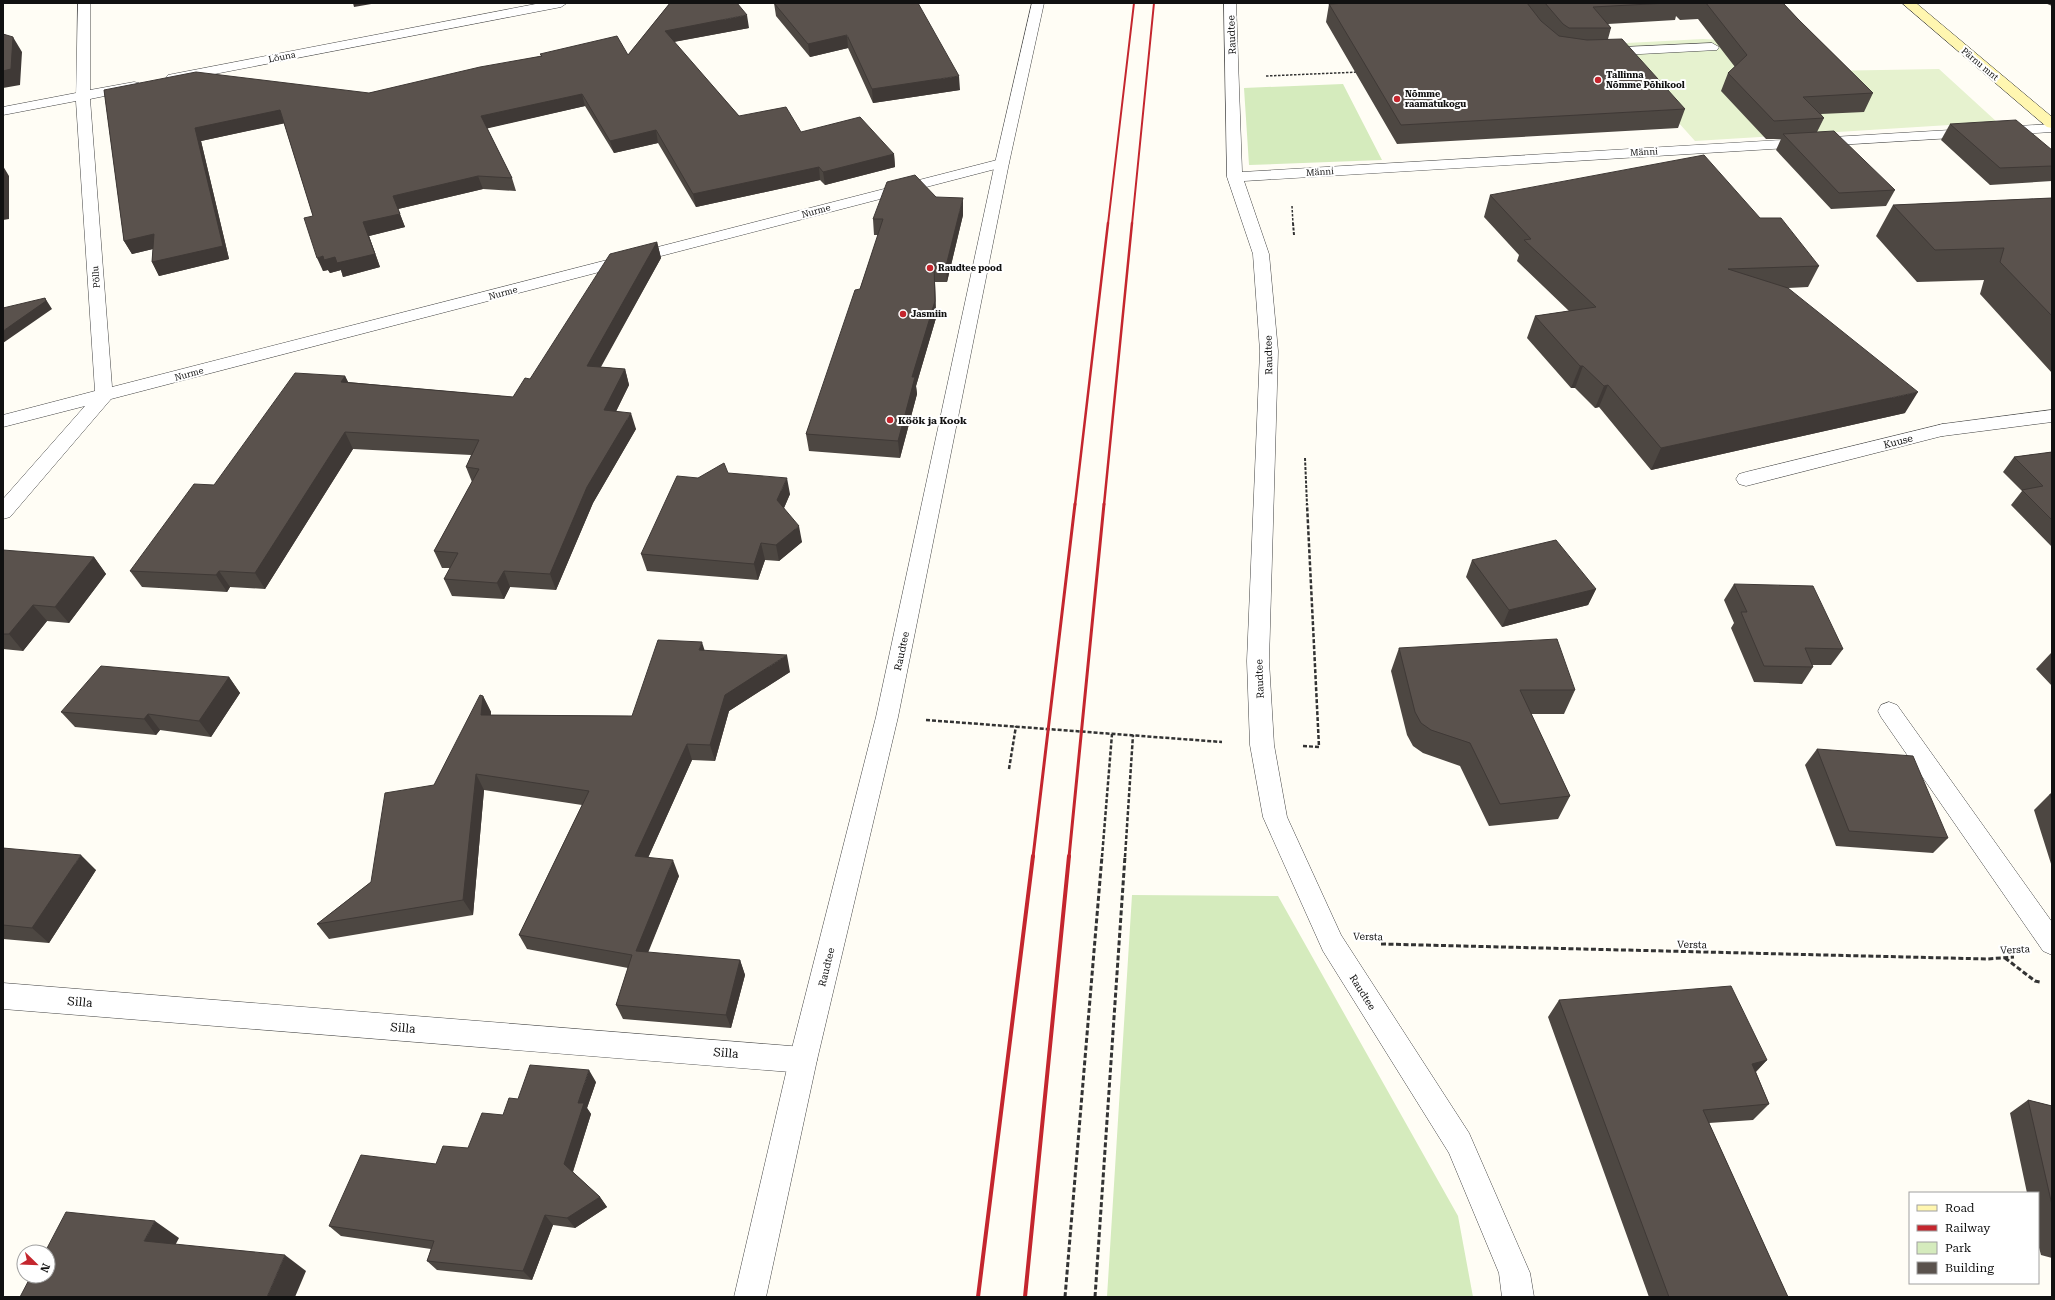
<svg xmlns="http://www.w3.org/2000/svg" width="2055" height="1300" font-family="'Roboto Serif',serif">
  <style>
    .green { fill: #d5ebbd }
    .pitch { fill: #e6f2cf }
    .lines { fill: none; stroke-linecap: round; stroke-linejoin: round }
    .service-casing { stroke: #444; stroke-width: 1 }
    .minor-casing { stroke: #444; stroke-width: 1 }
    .tertiary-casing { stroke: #444; stroke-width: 1 }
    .secondary-casing { stroke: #333; stroke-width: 1 }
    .path-far3 { stroke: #333; stroke-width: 1.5; stroke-dasharray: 2.5 1.5; stroke-linecap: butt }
    .path-far2 { stroke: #333; stroke-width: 2; stroke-dasharray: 3 1.5; stroke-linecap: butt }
    .path-far1 { stroke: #333; stroke-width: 2.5; stroke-dasharray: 4 2; stroke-linecap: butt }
    .path { stroke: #333; stroke-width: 3; stroke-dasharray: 5 2.5; stroke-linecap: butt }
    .service { fill: #fff; fill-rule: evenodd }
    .minor { fill: #fff; fill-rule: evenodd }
    .tertiary { fill: #fff; fill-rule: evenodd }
    .secondary { fill: #fff6b0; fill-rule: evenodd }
    .rail-far3 { stroke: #c4262e; stroke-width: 2 }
    .rail-far2 { stroke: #c4262e; stroke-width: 2.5 }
    .rail-far1 { stroke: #c4262e; stroke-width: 3 }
    .rail { stroke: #c4262e; stroke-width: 4 }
    .wall { fill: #4d4742 }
    .shaded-wall { fill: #3f3936 }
    .building { fill: #5a524d; stroke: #3f3936 }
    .poi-dot { fill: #c4262e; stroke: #fff; stroke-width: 1.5 }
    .labels { text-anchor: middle; stroke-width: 4; stroke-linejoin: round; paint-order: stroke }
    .far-street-label { font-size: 9px; fill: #111; stroke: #fff }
    .far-poi-label { font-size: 9px; font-weight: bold; fill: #111; stroke: #fff; text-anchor: start }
    .street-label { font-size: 10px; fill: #111; stroke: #fff }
    .poi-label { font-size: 10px; font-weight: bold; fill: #111; stroke: #fff; text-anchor: start }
    .near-street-label { font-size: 12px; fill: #111; stroke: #fff }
  </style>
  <rect width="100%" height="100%" fill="#fffdf5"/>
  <path class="green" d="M 1343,84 L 1382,160 L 1249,165 L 1244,88 Z
    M 1132,895 L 1278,896 L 1458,1216 L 1473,1297 L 1107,1297 Z"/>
  <path class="pitch" d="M 1703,39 L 1757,42 L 1823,71 L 1939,69 L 1997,122 L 1695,141 L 1608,44 Z"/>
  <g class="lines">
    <defs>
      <path id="service" d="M 1712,43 L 1719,47 L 1717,50 L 1602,56 L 1595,52 L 1602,48 Z
        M 1943,424 L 1950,426 L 1952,430 L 1950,434 L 1746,486 L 1739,484 L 1736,479 L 1739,474 L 1746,472 Z
        M 1889,702 L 1897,705 L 2052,922 L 2052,955 L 2043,951 L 1881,717 L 1878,711 L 1881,705 Z"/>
      <path id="minor" d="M 78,3 L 90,3 L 90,90 L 134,82 L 139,83 L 141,86 L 139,89 L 134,90 L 90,99 L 112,387 L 997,160 L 1007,160 L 1009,163 L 1007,166 L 111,399 L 10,517 L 3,519 L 3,499 L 85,406 L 3,427 L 3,415 L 95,391 L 76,101 L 3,115 L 3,107 L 76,93 Z
        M 541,3 L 567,3 L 561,7 L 173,82 L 168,81 L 166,78 L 168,75 L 173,74 Z
        M 1224,3 L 1236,3 L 1242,172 L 2052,124 L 2052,132 L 1244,181 L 1269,254 L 1278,351 L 1269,661 L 1274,745 L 1287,817 L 1341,935 L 1469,1133 L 1530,1273 L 1534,1297 L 1502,1297 L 1499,1273 L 1449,1153 L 1323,951 L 1263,817 L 1250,745 L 1247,661 L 1260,351 L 1253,254 L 1227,177 Z
        M 2052,410 L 2052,422 L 1943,436 L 1936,434 L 1934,430 L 1936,426 L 1943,424 Z
        M 3,983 L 803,1047 L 813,1051 L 817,1060 L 813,1069 L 803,1073 L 3,1009 Z"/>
      <path id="tertiary" d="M 1032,3 L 1044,3 L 1009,163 L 898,717 L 817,1060 L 766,1297 L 734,1297 L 789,1060 L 876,717 L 995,163 Z"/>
      <path id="secondary" d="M 1902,3 L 1916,3 L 2052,117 L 2052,128 L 2047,127 Z"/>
    </defs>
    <use href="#service" class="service-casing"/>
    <use href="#minor" class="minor-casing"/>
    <use href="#tertiary" class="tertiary-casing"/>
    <use href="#secondary" class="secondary-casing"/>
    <path class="path-far3" d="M 1266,76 L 1359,72
      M 1292,206 L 1293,224"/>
    <path class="path-far2" d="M 1293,223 L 1294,235
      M 1305,458 L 1307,505"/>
    <path class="path-far1" d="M 926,720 L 1222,742
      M 1303,746 L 1319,747 L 1307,504
      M 1009,769 L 1016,726
      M 1102,857 L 1112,734
      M 1125,857 L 1133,735"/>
    <path class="path" d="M 1381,944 L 1987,959 L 2014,957
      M 2005,958 L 2035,981 L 2040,982
      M 1065,1297 L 1102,856
      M 1095,1297 L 1125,856"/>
    <use href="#service" class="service"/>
    <use href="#minor" class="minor"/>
    <use href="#tertiary" class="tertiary"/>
    <use href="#secondary" class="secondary"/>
    <path class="rail-far3" d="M 1108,224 L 1134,3
      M 1132,224 L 1154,3"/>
    <path class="rail-far2" d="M 1075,505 L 1108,223
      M 1104,505 L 1132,223"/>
    <path class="rail-far1" d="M 1033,857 L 1075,504
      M 1069,857 L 1104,504"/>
    <path class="rail" d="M 978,1297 L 1033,856
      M 1025,1297 L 1069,856"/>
  </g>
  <path class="wall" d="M 670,3 L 749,28 L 674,42 L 739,116 L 801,132 L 894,154 L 895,167 L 825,185 L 820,180 L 696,207 L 658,143 L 614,153 L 585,106 L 487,128 L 512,178 L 516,191 L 483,189 L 398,209 L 405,227 L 369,236 L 380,267 L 343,277 L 341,270 L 330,273 L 328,270 L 323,271 L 313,216 L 284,123 L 201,141 L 229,259 L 159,276 L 152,262 L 153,249 L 132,254 L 124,241 L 104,90 L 369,93 L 541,56 L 540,54 L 628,55 Z
    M 774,3 L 777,3 L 960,90 L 873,103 L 848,48 L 810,57 L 776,16 Z
    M 1348,3 L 1783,3 L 1798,19 L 1873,93 L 1864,112 L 1821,114 L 1824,118 L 1817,132 L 1895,190 L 1886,206 L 1831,209 L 1776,150 L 1781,139 L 1766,139 L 1721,91 L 1728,73 L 1735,67 L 1698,19 L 1680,20 L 1676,16 L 1675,20 L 1608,24 L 1611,28 L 1608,39 L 1685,109 L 1678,128 L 1397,144 L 1326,22 L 1329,4 Z
    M 2045,3 L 2052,3 L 2052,6 Z
    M 1950,124 L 2052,150 L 2052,181 L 1990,185 L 1941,140 Z
    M 1490,195 L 1760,218 L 1819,266 L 1808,287 L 1788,288 L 1905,413 L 1651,470 L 1599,407 L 1595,408 L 1575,388 L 1571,388 L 1527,338 L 1535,316 L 1569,311 L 1517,261 L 1519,255 L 1484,217 Z
    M 936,197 L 963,215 L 947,282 L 935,282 L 936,318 L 916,386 L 917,394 L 900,458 L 809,451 L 806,434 L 860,289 L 878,235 L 874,235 L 873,219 Z
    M 2052,198 L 2052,373 L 1980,294 L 1984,280 L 1917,282 L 1876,236 L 1893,205 Z
    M 657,242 L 661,258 L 601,367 L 625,369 L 629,385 L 616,411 L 636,429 L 593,503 L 556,590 L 510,587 L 504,599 L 452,596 L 444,579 L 450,568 L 442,568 L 434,551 L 472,482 L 466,467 L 471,455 L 353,449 L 265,589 L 230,587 L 227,592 L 142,587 L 130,571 L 214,485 L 345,376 L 348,382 L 513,397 Z
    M 2052,452 L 2052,547 L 2011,505 L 2022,491 L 2003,472 L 2014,457 Z
    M 728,473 L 790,494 L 784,508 L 802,542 L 779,561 L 765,560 L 758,580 L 647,571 L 641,554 L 698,478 Z
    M 3,551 L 94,557 L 106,574 L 69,623 L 47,621 L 23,651 L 3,649 Z
    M 1472,560 L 1596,589 L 1588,605 L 1502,627 L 1466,577 Z
    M 1734,584 L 1843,649 L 1831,665 L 1812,665 L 1813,667 L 1802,684 L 1754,682 L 1731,628 L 1734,623 L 1724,600 Z
    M 1399,648 L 1575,690 L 1564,714 L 1531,714 L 1570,796 L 1558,819 L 1489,826 L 1460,766 L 1423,753 L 1413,746 L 1407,735 L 1391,671 Z
    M 705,651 L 790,672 L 729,711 L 715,761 L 692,760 L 648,858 L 679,876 L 648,953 L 740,960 L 745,975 L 731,1028 L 623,1019 L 616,1005 L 628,968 L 527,949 L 519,935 L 582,805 L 484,790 L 473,915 L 329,939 L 317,924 L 371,882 L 434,785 L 483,696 L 491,712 L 491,715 L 632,716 Z
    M 2052,652 L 2052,686 L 2036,669 L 2051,653 Z
    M 229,677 L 240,693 L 211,737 L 160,730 L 156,735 L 75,727 L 61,712 Z
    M 1817,749 L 1948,838 L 1933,853 L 1836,846 L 1805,765 Z
    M 2050,794 L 2052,794 L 2052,867 L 2034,810 Z
    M 3,848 L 96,870 L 49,943 L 3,939 Z
    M 1559,1000 L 1767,1060 L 1756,1072 L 1769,1104 L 1753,1120 L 1709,1123 L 1788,1297 L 1649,1297 L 1548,1017 Z
    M 596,1082 L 587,1108 L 591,1114 L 573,1172 L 600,1197 L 607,1207 L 575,1228 L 553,1225 L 532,1280 L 437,1270 L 427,1261 L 431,1249 L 341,1236 L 329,1226 L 436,1164 L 468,1148 L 503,1115 L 518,1099 Z
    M 2028,1100 L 2052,1106 L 2052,1258 L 2041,1255 L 2038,1244 L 2038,1193 L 2027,1193 L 2010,1113 Z"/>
  <path class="shaded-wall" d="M 353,3 L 377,3 L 354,7 Z
    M 747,15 L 749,28 L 667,43 L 665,31 Z
    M 847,35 L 848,48 L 810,57 L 808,44 Z
    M 13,37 L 22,52 L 20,85 L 3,88 L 3,71 Z
    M 959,76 L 960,90 L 873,103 L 872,89 Z
    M 582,94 L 585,106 L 485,129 L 481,116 Z
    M 280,110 L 286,123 L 201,141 L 229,259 L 159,276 L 152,262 L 195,128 Z
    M 656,130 L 658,143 L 614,153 L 610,141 Z
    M 894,154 L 895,167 L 825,185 L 823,172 Z
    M 3,166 L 9,176 L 9,219 L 3,220 Z
    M 819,167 L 820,180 L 696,207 L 693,194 Z
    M 478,176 L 483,189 L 398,209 L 405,227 L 369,236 L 380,267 L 343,277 L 341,270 L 330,273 L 328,270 L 323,271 L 317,258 L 323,256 L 335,257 L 363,222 L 393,196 Z
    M 963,198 L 963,215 L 947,282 L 946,266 Z
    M 154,234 L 161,247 L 132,254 L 124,241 Z
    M 657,242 L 661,258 L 592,382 L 587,366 Z
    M 934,265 L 935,282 L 936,318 L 916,386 L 917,394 L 900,458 L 898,441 L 912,377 Z
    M 45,298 L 52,309 L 3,343 L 3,331 Z
    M 1580,366 L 1583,366 L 1575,388 L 1571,388 Z
    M 625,369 L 629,385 L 609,426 L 604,410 Z
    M 345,376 L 353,392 L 341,382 Z
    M 1608,385 L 1599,407 L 1595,408 L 1604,386 Z
    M 1918,392 L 1905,413 L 1651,470 L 1661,448 Z
    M 631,413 L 636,429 L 593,503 L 556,590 L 550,574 L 587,487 Z
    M 345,432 L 353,449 L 265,589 L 255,573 Z
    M 787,478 L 790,494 L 780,517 L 777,500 Z
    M 799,526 L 802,542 L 779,561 L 776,545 Z
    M 761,543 L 765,560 L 758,580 L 754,564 Z
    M 94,557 L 106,574 L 69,623 L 55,607 Z
    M 219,571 L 230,587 L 227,592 L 216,575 Z
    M 504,571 L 510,587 L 504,599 L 497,583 Z
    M 1596,589 L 1588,605 L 1502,627 L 1509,610 Z
    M 33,605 L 47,621 L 23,651 L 9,634 Z
    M 702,642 L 707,658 L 699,650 Z
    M 787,655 L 790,672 L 729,711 L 715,761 L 710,745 L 725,695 Z
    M 229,677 L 240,693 L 211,737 L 199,721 Z
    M 483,696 L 491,712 L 489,731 L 481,715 Z
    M 148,714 L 160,730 L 156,735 L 144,719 Z
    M 687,744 L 692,760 L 642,871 L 635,856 Z
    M 476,774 L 484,790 L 473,915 L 463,900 Z
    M 81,855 L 96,870 L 49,943 L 32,928 Z
    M 673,860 L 679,876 L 642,966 L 636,951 Z
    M 740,960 L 745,975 L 731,1028 L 726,1015 Z
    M 1767,1060 L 1751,1076 L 1752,1064 Z
    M 589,1070 L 596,1082 L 587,1108 L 591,1114 L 572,1174 L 564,1164 L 578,1103 Z
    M 600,1197 L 607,1207 L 575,1228 L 567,1218 Z
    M 545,1215 L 553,1225 L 532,1280 L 523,1271 Z
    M 155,1221 L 179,1238 L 169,1257 L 144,1241 Z
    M 285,1255 L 306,1271 L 295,1297 L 267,1297 Z"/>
  <path class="building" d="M 670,3 L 737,3 L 747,15 L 665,31 L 739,116 L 786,107 L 801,132 L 860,117 L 894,154 L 823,172 L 819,167 L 693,194 L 656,130 L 610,141 L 582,94 L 481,116 L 512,178 L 478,176 L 393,196 L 400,214 L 363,222 L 375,254 L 337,263 L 335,257 L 324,260 L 323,256 L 317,258 L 304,218 L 313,216 L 280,110 L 195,128 L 223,246 L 152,262 L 154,234 L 124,241 L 104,90 L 196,72 L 369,93 L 480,67 L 542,56 L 540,54 L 617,36 L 628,55 Z
    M 774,3 L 918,3 L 959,76 L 872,89 L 847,35 L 808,44 Z
    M 1348,3 L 1527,3 L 1541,21 L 1559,36 L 1587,40 L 1622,39 L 1685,109 L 1401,125 L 1329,4 Z
    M 1545,3 L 1668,3 L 1593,7 L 1611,28 L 1569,28 L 1563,24 Z
    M 1706,3 L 1783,3 L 1798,19 L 1873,93 L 1803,97 L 1824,118 L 1774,121 L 1728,73 L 1747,55 Z
    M 3,34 L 13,37 L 11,69 L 3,71 Z
    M 2016,120 L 2052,150 L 2052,166 L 2000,168 L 1950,124 Z
    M 1834,131 L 1895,190 L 1839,193 L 1783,134 Z
    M 1704,155 L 1760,218 L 1781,218 L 1819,266 L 1728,269 L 1788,288 L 1918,392 L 1661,448 L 1608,385 L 1604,386 L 1583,366 L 1580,366 L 1535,316 L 1596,307 L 1524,240 L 1531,239 L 1490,195 Z
    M 915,175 L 936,197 L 963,198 L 946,266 L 934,265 L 935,301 L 912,377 L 915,377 L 898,441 L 806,434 L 855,290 L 860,289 L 883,219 L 873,219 L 887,182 Z
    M 2052,198 L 2052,316 L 2000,262 L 2004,248 L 1935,250 L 1893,205 Z
    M 657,242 L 587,366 L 625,369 L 604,410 L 631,413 L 587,487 L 550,574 L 504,571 L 497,583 L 444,579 L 458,553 L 434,551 L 479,469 L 466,467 L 479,440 L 345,432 L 255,573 L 219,571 L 216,575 L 130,571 L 194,484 L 214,485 L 295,373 L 345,376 L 341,382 L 513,397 L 525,378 L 530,379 L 610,254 Z
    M 45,298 L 46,301 L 3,331 L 3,308 Z
    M 2052,452 L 2052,520 L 2022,490 L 2043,486 L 2014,457 Z
    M 724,463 L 728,473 L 787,478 L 777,500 L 799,526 L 776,545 L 761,543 L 754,564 L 641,554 L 677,476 L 698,478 Z
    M 1556,540 L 1596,589 L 1509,610 L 1472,560 Z
    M 3,550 L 94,557 L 55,607 L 33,605 L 9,634 L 3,634 Z
    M 1734,584 L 1813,586 L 1843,649 L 1805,648 L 1813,667 L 1764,666 L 1741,612 L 1747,612 Z
    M 1557,639 L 1575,690 L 1520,690 L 1570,796 L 1500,804 L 1470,743 L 1431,730 L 1421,723 L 1415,712 L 1399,648 Z
    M 658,640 L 702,642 L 699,650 L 787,655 L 725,695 L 710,745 L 687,744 L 635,856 L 673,860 L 636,951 L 740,960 L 726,1015 L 616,1005 L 632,955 L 519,935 L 589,791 L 476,774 L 463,900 L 317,924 L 371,882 L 385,793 L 434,785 L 480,695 L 483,696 L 481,715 L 632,716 Z
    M 101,666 L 229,677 L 199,721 L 148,714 L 144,719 L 61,712 Z
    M 1817,749 L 1913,756 L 1948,838 L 1849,831 Z
    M 2050,794 L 2052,794 L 2052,800 Z
    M 3,848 L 81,855 L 32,928 L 3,925 Z
    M 1731,986 L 1767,1060 L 1752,1064 L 1769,1104 L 1703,1110 L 1788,1297 L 1669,1297 L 1559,1000 Z
    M 530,1065 L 589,1070 L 578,1103 L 584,1103 L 564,1164 L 600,1197 L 567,1218 L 545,1215 L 523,1271 L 427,1261 L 434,1241 L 329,1226 L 361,1155 L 436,1164 L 443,1146 L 468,1148 L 482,1113 L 503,1115 L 509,1098 L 518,1099 Z
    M 2028,1100 L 2052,1106 L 2052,1205 Z
    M 66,1212 L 155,1221 L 144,1241 L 285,1255 L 267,1297 L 20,1297 L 31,1276 L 48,1276 L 48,1252 L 45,1252 Z"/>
  <g class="poi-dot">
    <circle cx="1598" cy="80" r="4"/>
    <circle cx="1397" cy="99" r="4"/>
    <circle cx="930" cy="268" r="4"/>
    <circle cx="903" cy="314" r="4"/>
    <circle cx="890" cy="420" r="4"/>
  </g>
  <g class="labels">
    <g class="far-street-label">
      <text transform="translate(282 57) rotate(-11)" y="3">Lõuna</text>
      <text transform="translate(1980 64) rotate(40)" y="3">Pärnu mnt</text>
      <text transform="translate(1644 152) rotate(-3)" y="3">Männi</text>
      <text transform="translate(1320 172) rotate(-4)" y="3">Männi</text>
      <text transform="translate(816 211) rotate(-15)" y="3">Nurme</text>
      <text transform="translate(96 277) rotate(-94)" y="3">Põllu</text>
      <text transform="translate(503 293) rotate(-15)" y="3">Nurme</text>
      <text transform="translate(189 374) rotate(-15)" y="3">Nurme</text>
    </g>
    <g class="far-poi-label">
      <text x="1606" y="78">Tallinna<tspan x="1606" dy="10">Nõmme Põhikool</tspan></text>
      <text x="1405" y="97">Nõmme<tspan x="1405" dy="10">raamatukogu</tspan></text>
      <text x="938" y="271">Raudtee pood</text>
      <text x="911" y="317">Jasmiin</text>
    </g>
    <g class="street-label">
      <text transform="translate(1231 35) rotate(-92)" y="4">Raudtee</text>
      <text transform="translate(1268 355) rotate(-91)" y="4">Raudtee</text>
      <text transform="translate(1898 441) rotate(-14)" y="4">Kuuse</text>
      <text transform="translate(901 651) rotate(-78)" y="4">Raudtee</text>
      <text transform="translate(1259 679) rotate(-92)" y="4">Raudtee</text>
      <text transform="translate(1368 936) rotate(1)" y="4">Versta</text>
      <text transform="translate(1692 944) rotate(1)" y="4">Versta</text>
      <text transform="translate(2015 949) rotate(-3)" y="4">Versta</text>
      <text transform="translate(826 967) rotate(-76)" y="4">Raudtee</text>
      <text transform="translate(1363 992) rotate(58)" y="4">Raudtee</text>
    </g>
    <g class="poi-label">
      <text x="898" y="424">Köök ja Kook</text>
    </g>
    <g class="near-street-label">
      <text transform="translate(80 1002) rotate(5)" y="4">Silla</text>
      <text transform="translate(403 1028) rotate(5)" y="4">Silla</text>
      <text transform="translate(726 1053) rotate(5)" y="4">Silla</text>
    </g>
  </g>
  <rect width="2055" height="1300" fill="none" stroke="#111111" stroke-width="8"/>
  <rect x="1909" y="1192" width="130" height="92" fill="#ffffff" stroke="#a0a0a0"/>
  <rect x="1917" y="1205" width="20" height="6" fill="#fff6b0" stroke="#a0a0a0"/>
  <text x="1945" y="1212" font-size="12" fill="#111111">Road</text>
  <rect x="1917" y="1225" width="20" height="6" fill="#c4262e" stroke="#a0a0a0"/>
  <text x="1945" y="1232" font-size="12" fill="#111111">Railway</text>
  <rect x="1917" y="1242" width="20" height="12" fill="#d5ebbd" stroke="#a0a0a0"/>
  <text x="1945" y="1252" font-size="12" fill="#111111">Park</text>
  <rect x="1917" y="1262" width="20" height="12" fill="#5a524d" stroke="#a0a0a0"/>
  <text x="1945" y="1272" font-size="12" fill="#111111">Building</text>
  <g transform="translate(36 1264) rotate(113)"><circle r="19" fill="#ffffff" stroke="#a0a0a0"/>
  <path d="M0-3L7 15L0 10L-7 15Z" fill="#c4262e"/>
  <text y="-6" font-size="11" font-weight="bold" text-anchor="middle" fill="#111111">N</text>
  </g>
</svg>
